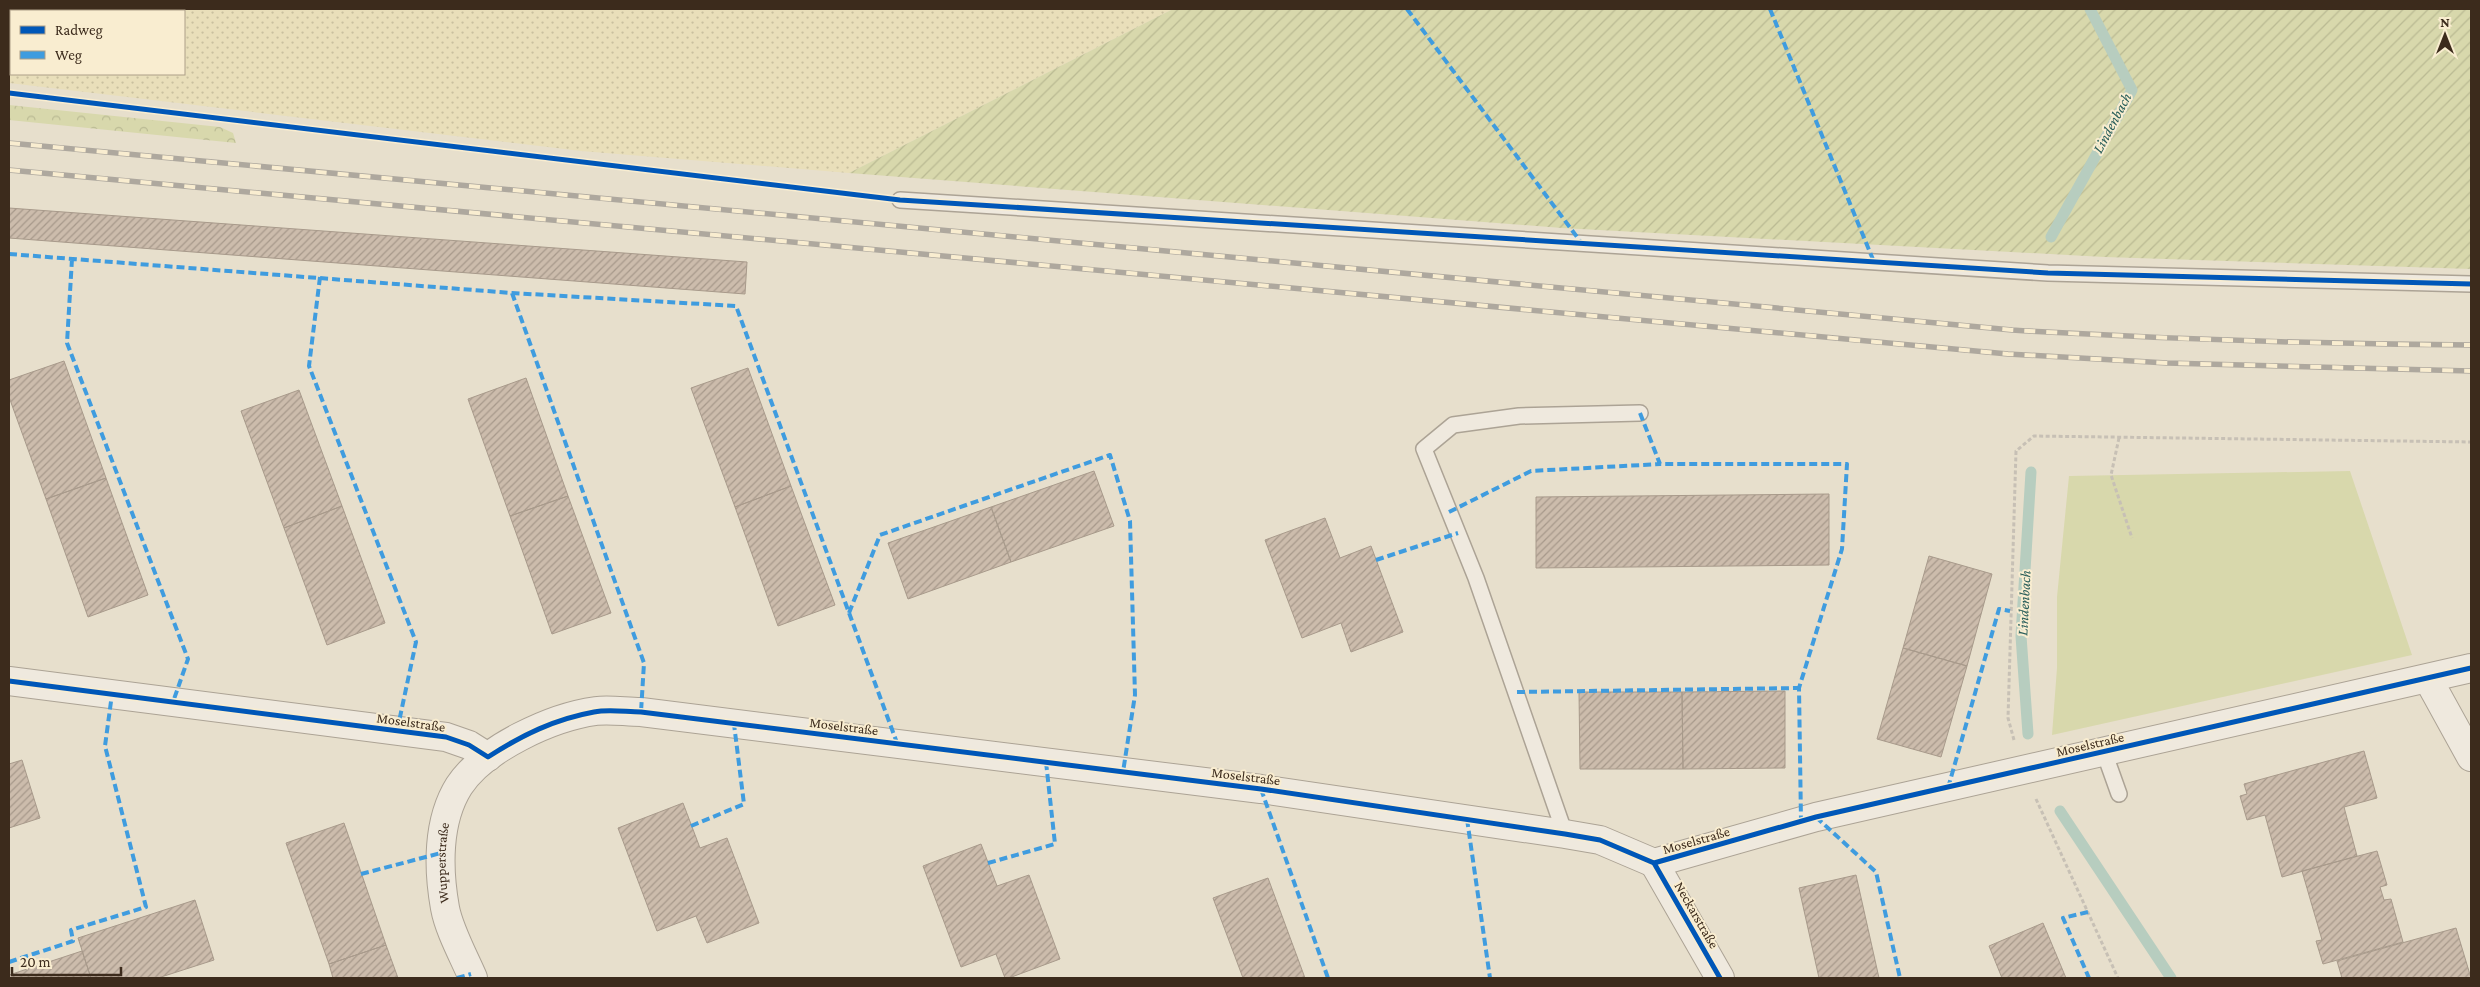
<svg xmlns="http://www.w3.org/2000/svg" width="2480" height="987" font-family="'Crimson Pro',serif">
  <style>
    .farmland { fill: url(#farmland-dots); fill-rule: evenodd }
    .forest { fill: url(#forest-crowns) }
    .park { fill: #d8d8ac }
    .garden { fill: url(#garden-furrows) }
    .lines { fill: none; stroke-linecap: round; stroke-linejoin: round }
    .stream { stroke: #b7cdbf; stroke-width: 11 }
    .building { fill: url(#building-hatch); stroke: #a89a8b }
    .lane-casing { stroke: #aca395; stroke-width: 18 }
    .street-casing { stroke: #aca395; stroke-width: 30 }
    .path { stroke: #c7c0b5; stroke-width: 3; stroke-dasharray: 4 2.5; stroke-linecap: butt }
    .lane { stroke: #efe9de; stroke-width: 15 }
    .street { stroke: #efe9de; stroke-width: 28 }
    .rail-casing { stroke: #aea89e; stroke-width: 5.5 }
    .rail { stroke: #f9edd0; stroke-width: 4; stroke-dasharray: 11; stroke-linecap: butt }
    .quiet { stroke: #3f9cdf; stroke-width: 4; stroke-dasharray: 8 4; stroke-linecap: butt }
    .cycleway-casing { stroke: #f9edd0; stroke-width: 8 }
    .cycleway { stroke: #0057b8; stroke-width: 5 }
    .labels { text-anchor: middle; stroke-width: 4; stroke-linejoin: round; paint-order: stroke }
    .street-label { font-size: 14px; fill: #3c2b1c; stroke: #f9edd0 }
    .water-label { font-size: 15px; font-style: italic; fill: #295e5a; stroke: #f9edd0 }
  </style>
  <defs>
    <pattern id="farmland-dots" width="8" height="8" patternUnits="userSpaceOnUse" patternTransform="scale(1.25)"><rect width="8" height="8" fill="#e9dfba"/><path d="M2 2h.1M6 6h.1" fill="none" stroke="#c9c09f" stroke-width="1.8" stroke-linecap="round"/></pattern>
    <pattern id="forest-crowns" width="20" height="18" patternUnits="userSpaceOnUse" patternTransform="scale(1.25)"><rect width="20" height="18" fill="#d8d8ac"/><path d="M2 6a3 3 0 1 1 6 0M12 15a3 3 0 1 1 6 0" fill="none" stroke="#baba93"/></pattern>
    <pattern id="garden-furrows" width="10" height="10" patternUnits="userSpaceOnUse" patternTransform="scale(1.25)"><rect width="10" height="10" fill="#d8d8ac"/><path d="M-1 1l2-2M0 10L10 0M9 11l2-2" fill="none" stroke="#baba93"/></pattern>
    <pattern id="building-hatch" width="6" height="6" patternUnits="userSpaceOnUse" patternTransform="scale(1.25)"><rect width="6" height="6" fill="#ccbcac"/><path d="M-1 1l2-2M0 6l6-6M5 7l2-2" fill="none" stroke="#a7998b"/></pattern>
  </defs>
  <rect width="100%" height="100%" fill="#e7dfcc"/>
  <path class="farmland" d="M 9,9 L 1173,9 L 849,173 L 581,151 L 9,83 ZM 11,11 L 184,11 L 184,74 L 11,74 Z"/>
  <path class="forest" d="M 9,105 L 220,127 L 233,133 L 236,143 L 9,120 Z"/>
  <path class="park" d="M 2350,471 L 2412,655 L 2052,735 L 2057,668 L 2057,597 L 2069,476 Z"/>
  <path class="garden" d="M 1173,9 L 2471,9 L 2471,269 L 2105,257 L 1562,228 L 849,173 Z"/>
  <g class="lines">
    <path class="stream" d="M 2051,237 L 2132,90 L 2090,9
      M 2028,734 L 2021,636 L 2031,472
      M 2060,811 L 2171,978"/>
  </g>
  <path class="building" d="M 9,208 L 747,262 L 745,294 L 9,238 Z
    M 64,361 L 106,478 L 46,499 L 9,397 L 9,380 Z
    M 748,368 L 791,486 L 735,507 L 691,388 Z
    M 526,378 L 568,496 L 510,516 L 468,399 Z
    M 299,390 L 342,506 L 284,528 L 241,411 Z
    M 1094,471 L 1114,526 L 1011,562 L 991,507 Z
    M 106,478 L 148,595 L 88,617 L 46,499 Z
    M 791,486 L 835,605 L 778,626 L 735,507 Z
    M 1829,494 L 1829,565 L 1536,568 L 1536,497 Z
    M 568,496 L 611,613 L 552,634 L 510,516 Z
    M 342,506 L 385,623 L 327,645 L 284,528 Z
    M 991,507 L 1011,562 L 908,599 L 888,543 Z
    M 1325,518 L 1340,558 L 1371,546 L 1403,632 L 1351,652 L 1341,623 L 1302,638 L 1265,540 Z
    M 1929,556 L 1992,574 L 1967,666 L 1903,648 Z
    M 1903,648 L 1967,666 L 1941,757 L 1877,739 Z
    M 1785,691 L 1785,768 L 1683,769 L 1682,692 Z
    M 1579,692 L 1682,692 L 1683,769 L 1580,769 Z
    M 2364,751 L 2377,798 L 2344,807 L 2357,856 L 2282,877 L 2265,815 L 2247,820 L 2240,796 L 2247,794 L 2244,784 Z
    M 22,760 L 40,818 L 9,828 L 9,764 Z
    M 683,803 L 700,848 L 727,838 L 759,923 L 707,943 L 696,916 L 657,931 L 618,828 Z
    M 344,823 L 386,945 L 329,964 L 286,843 Z
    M 981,844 L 997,886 L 1029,875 L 1060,959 L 1009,978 L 1005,978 L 996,954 L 961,967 L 923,866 Z
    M 2377,851 L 2387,885 L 2380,887 L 2384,900 L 2391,899 L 2403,942 L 2323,964 L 2316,941 L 2322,940 L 2302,871 Z
    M 1856,875 L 1879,978 L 1819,978 L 1799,888 Z
    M 1268,878 L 1305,978 L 1243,978 L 1213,898 Z
    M 195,900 L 214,960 L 158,978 L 91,978 L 78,938 Z
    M 2043,923 L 2066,978 L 2002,978 L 1989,946 Z
    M 2456,928 L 2471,978 L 2342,978 L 2337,961 Z
    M 386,945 L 398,978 L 333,978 L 329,964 Z
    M 82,951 L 91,978 L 9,978 L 9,975 Z"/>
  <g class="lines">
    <defs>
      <path id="lane" d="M 900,200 L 2048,273 L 2471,284
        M 2104,752 L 2119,794
        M 1565,834 L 1476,578 L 1424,449 L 1453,425 L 1519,416 L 1640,413"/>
      <g id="street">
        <path d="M 2428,679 L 2471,757"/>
        <path d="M 9,681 L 446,737 L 469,745 L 488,757"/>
        <path d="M 1654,863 L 1720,978"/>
        <path id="s1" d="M 473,978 C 464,957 449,930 445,908 C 438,869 437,821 459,786 C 484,748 552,717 596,711 C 610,709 626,712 641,712 L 1261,789 L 1565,834 L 1600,840 L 1654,863 L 1816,817 L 2471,668"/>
      </g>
    </defs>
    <use href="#lane" class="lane-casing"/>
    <use href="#street" class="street-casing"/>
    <path class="path" d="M 2119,438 L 2111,475 L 2132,538
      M 2014,740 L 2008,718 L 2016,451 L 2034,436 L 2471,442
      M 2036,799 L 2118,978"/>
    <use href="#lane" class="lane"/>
    <use href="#street" class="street"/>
    <defs>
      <path id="rail" d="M 9,143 L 2012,330 C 2165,339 2318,344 2471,345
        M 9,170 L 2008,354 L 2167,363 L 2471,371"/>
    </defs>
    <use href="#rail" class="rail-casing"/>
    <use href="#rail" class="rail"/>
    <path class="quiet" d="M 1407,9 L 1583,245
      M 1770,9 L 1874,262
      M 9,254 L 512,293 L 736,306 L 897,743
      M 72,259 L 67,343 L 188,659 L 173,702
      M 320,277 L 309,366 L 416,642 L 397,731
      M 512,293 L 644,663 L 641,712
      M 1640,413 L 1660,464 L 1847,464 L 1842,549 L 1799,688 L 1801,821
      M 1449,512 L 1531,471 L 1660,464
      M 1376,560 L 1458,533
      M 849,613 L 880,535 L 1110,455 L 1130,521 L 1135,695 L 1123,772
      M 1517,692 L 1799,688
      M 1948,788 L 1999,609 L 2010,611
      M 1261,789 L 1328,978
      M 1816,817 L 1876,872 L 1900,978
      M 1467,819 L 1490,978
      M 691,826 L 744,804 L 734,724
      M 988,863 L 1055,844 L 1046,762
      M 361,874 L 441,853
      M 2088,912 L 2063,918 L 2089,978
      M 9,962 L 73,941 L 71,930 L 146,907 L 105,746 L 112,694
      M 457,978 L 471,974"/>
    <defs>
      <path id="cycleway" d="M 9,93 L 900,200 L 2048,273 L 2471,284
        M 9,681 L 446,737 L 469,745 L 488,757 C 522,735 555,719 594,712 C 609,709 626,712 641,712 L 1261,789 L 1565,834 L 1600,840 L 1654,863 L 1816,817 L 2471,668
        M 1654,863 L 1720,978"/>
    </defs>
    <use href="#cycleway" class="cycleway-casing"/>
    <use href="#cycleway" class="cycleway"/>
  </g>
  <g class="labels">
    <g class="street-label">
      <text transform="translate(411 722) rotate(8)" y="5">Moselstraße</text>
      <text transform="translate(844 726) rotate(7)" y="5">Moselstraße</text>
      <text transform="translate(2090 744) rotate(-13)" y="5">Moselstraße</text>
      <text transform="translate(1246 776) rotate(7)" y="5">Moselstraße</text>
      <text transform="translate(1696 840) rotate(-16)" y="5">Moselstraße</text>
      <text dy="5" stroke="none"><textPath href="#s1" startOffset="121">Wupperstraße</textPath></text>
      <text transform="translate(1697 915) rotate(60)" y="5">Neckarstraße</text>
    </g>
    <g class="water-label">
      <text transform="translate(2112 123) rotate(-62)" y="5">Lindenbach</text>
      <text transform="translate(2024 603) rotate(-87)" y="5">Lindenbach</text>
    </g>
  </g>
  <rect width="2480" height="987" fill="none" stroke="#3c2b1c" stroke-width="20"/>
  <rect x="10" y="10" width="175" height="65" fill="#f9edd0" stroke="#ad9f88"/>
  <rect x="20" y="26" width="25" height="8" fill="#0057b8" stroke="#ad9f88"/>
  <text x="55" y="35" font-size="15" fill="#3c2b1c">Radweg</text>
  <rect x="20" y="51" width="25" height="8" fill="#3f9cdf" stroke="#ad9f88"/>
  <text x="55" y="60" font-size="15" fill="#3c2b1c">Weg</text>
  <g transform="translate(2445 35)" stroke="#f9edd0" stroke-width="4" paint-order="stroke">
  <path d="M0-4L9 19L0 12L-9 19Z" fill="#3c2b1c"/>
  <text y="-8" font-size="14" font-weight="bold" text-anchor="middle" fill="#3c2b1c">N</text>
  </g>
  <path d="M12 967v8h109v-8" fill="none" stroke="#3c2b1c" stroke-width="2.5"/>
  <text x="20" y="967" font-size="15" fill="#3c2b1c" stroke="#f9edd0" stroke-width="4" paint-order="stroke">20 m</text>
</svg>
